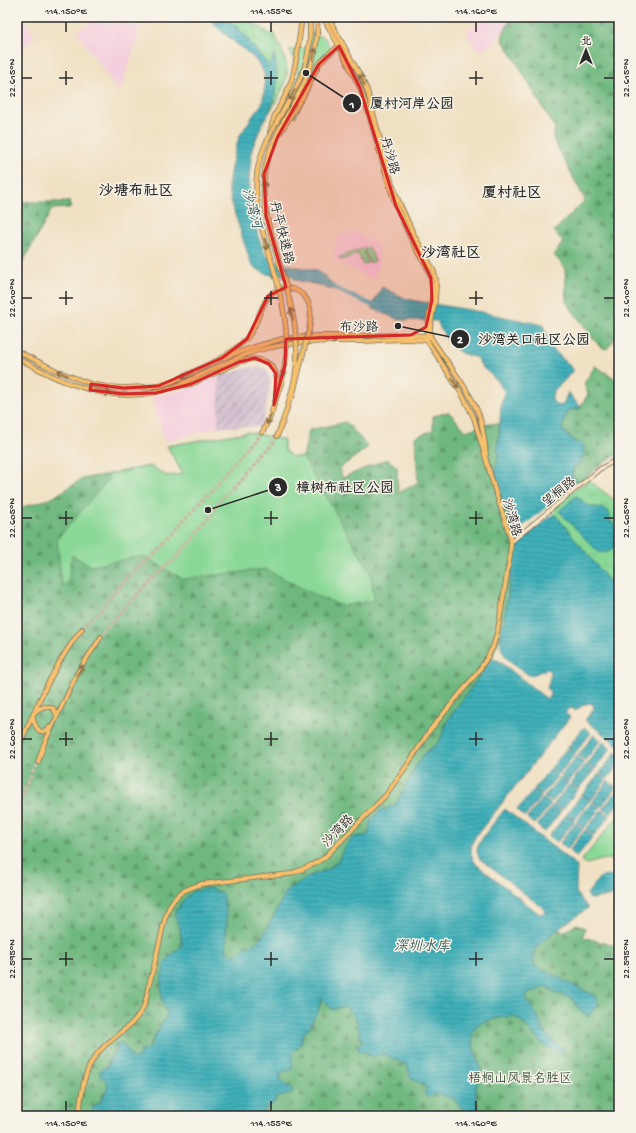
<svg xmlns="http://www.w3.org/2000/svg" width="636" height="1133" font-family="'Gochi Hand','LXGW WenKai TC',sans-serif">
  <style>
    .built { fill: #f4cfdd }
    .industrial { fill: url(#industrial-furrows) }
    .grass { fill: url(#grass-tufts); stroke: #5a8260 }
    .forest { fill: url(#forest-firs); stroke: #4c7255 }
    .wetland { fill: url(#wetland-marsh); stroke: #5a8260 }
    .park { fill: #89d896; stroke: #5a8260 }
    .water { fill: url(#water-rules); stroke: #366e72 }
    .pier { fill: #f1e1c4 }
    .lines { fill: none; stroke-linecap: round; stroke-linejoin: round }
    .river { stroke: #40b0ba; stroke-width: 5 }
    .trunk-tunnel { stroke: #c9bda5; stroke-width: 4; stroke-dasharray: 4 2; stroke-linecap: butt }
    .secondary-casing { stroke: #706b61; stroke-width: 5 }
    .primary-casing { stroke: #706b61; stroke-width: 5.5 }
    .trunk-casing { stroke: #706b61; stroke-width: 5.5 }
    .secondary { stroke: #fce6c4; stroke-width: 3.5 }
    .primary { stroke: #f7c06c; stroke-width: 4 }
    .trunk { stroke: #f7c06c; stroke-width: 4 }
    .trunk-bridge-casing { stroke: #706b61; stroke-width: 5.5; stroke-linecap: butt }
    .trunk-bridge { stroke: #f7c06c; stroke-width: 4 }
    .oneway { stroke: #876e48 }
    .marked { fill: #d62828; fill-opacity: 0.2; stroke: #d62828; stroke-width: 3; stroke-linejoin: round }
    .ticks { fill: none; stroke: #2b2b2b; stroke-width: 1.5 }
    .labels { text-anchor: middle; stroke-width: 3; stroke-linejoin: round; paint-order: stroke }
    .street-label { font-size: 13px; fill: #2b2b2b; stroke: #f7f3e8 }
    .park-label { font-size: 13px; fill: #425646; stroke: #f7f3e8 }
    .water-label { font-size: 14px; font-style: italic; fill: #325a5d; stroke: #f7f3e8 }
    .quarter-label { font-size: 15px; font-weight: bold; fill: #2b2b2b; stroke: #f7f3e8 }
    .leader { fill: none; stroke: #2b2b2b; stroke-width: 1.5 }
    .callout-dot { fill: #2b2b2b; stroke: #f7f3e8; stroke-width: 1.5 }
    .mark-label { font-size: 12px; text-anchor: middle; font-weight: bold; fill: #fff }
    .callout-label { font-size: 14px; text-anchor: middle; font-weight: bold; fill: #2b2b2b; stroke: #f7f3e8; stroke-width: 3; stroke-linejoin: round; paint-order: stroke }
    .neatline { fill: none; stroke: #2b2b2b; stroke-width: 1.5 }
    .ticks-label { font-size: 10px; text-anchor: middle; fill: #2b2b2b }
  </style>
  <defs>
    <pattern id="industrial-furrows" width="10" height="10" patternUnits="userSpaceOnUse"><rect width="10" height="10" fill="#d0bdcd"/><path d="M-1 1l2-2M0 10L10 0M9 11l2-2" fill="none" stroke="#a99aa7"/></pattern>
    <pattern id="grass-tufts" width="24" height="20" patternUnits="userSpaceOnUse"><rect width="24" height="20" fill="#89d896"/><path d="M3 7l-1-3M5 7V3M7 7l1-3M15 17l-1-3M17 17v-4M19 17l1-3" fill="none" stroke="#76ba81"/></pattern>
    <pattern id="forest-firs" width="22" height="20" patternUnits="userSpaceOnUse"><rect width="22" height="20" fill="#6eb87f"/><path d="M5 1l3.5 6h-7zM16 11l3.5 6h-7z" fill="#5b9668"/></pattern>
    <pattern id="wetland-marsh" width="20" height="14" patternUnits="userSpaceOnUse"><rect width="20" height="14" fill="#89d896"/><path d="M1 5h8M5 5V1M11 12h8M15 12V8" fill="none" stroke="#76ba81"/></pattern>
    <pattern id="water-rules" width="6" height="5" patternUnits="userSpaceOnUse"><rect width="6" height="5" fill="#40b0ba"/><path d="M0 2.5h6" fill="none" stroke="#368f97"/></pattern>
  </defs>
  <rect width="100%" height="100%" fill="#f7f3e8"/>
  <filter id="ink" filterUnits="userSpaceOnUse"><feTurbulence type="fractalNoise" baseFrequency=".025" numOctaves="2"/><feDisplacementMap in="SourceGraphic" scale="8" xChannelSelector="R" yChannelSelector="G"/><feConvolveMatrix kernelMatrix="1 2 1 2 8 2 1 2 1" color-interpolation-filters="sRGB"/></filter>
  <filter id="wash" filterUnits="userSpaceOnUse"><feTurbulence type="fractalNoise" baseFrequency=".012" numOctaves="4" result="noise"/><feDisplacementMap in="SourceGraphic" scale="16" xChannelSelector="R" yChannelSelector="G"/><feGaussianBlur stdDeviation="0.9" result="paint"/><feColorMatrix in="noise" values="0 0 0 0 0 0 0 0 0 0 0 0 0 0 0 0 0 1.4 0 .05"/><feComposite in="paint" operator="in"/></filter>
  <g filter="url(#wash)">
    <rect width="100%" height="100%" fill="#f1e1c4"/>
    <path class="built" d="M 97,17 L 140,17 L 137,39 L 120,90 L 118,91 L 77,32 Z
      M 480,17 L 511,17 L 502,33 L 490,45 L 479,51 L 475,47 L 469,39 L 467,30 L 476,25 Z
      M 28,22 L 34,39 L 17,53 L 17,30 Z
      M 354,231 L 379,246 L 379,265 L 374,281 L 333,258 L 338,236 Z
      M 219,376 L 218,427 L 165,442 L 152,396 L 180,391 Z"/>
    <path class="industrial" d="M 260,366 L 267,370 L 271,383 L 262,427 L 218,427 L 219,376 L 247,368 Z"/>
    <path class="grass" d="M 589,480 L 619,504 L 619,593 L 548,508 Z"/>
    <path class="forest" d="M 512,17 L 619,17 L 619,333 L 607,349 L 600,347 L 566,302 L 565,268 L 554,255 L 563,242 L 554,231 L 585,200 L 553,139 L 555,128 L 511,53 L 502,39 L 504,31 Z
      M 17,201 L 31,202 L 70,202 L 71,208 L 52,209 L 17,273 Z
      M 595,366 L 613,377 L 619,383 L 619,454 L 603,463 L 578,484 L 576,480 L 572,477 L 573,469 L 580,463 L 576,442 L 562,430 C 564,423 564,416 569,410 L 579,409 L 588,394 L 584,384 Z
      M 449,412 L 466,431 L 489,423 L 499,424 L 499,435 L 498,441 L 499,455 L 495,470 L 496,481 L 514,533 L 515,547 L 502,633 L 492,658 L 488,662 L 486,668 L 449,718 L 439,742 L 425,753 L 416,766 L 396,804 L 386,809 L 368,835 L 342,852 L 339,860 L 328,869 L 310,876 L 256,943 L 245,947 L 238,954 L 231,954 L 226,950 L 227,917 L 180,908 L 175,916 L 180,929 L 182,945 L 165,962 L 162,1000 L 167,1015 L 147,1049 L 141,1051 L 137,1059 L 133,1059 L 124,1045 L 118,1044 C 116,1050 115,1051 111,1056 C 106,1063 106,1080 108,1088 L 100,1102 L 94,1107 L 93,1116 L 17,1116 L 17,509 L 52,498 L 82,479 L 150,466 L 167,476 L 183,474 L 167,446 L 248,432 L 284,440 L 284,450 L 292,457 L 303,457 L 309,430 L 346,422 L 368,447 L 340,468 L 342,478 L 387,459 L 397,467 L 398,493 L 418,483 L 415,437 L 433,430 L 433,416 Z
      M 577,924 L 585,928 L 583,937 L 619,947 L 619,1116 L 488,1116 L 480,1112 L 476,1101 L 476,1087 L 481,1075 L 479,1061 L 474,1050 L 472,1039 L 473,1030 L 482,1022 L 498,1018 L 514,1016 L 526,1026 L 544,1046 L 564,1048 L 555,1043 L 543,1030 L 538,1016 L 526,998 L 528,992 L 537,991 L 545,986 L 557,993 L 571,998 L 584,1015 L 590,1015 L 598,1004 L 595,996 L 534,966 C 534,962 533,959 533,956 C 535,944 549,936 557,930 L 565,931 Z
      M 321,999 L 328,1004 L 345,1006 L 356,1018 L 362,1042 L 358,1050 L 367,1053 L 372,1057 L 384,1054 L 407,1065 L 411,1078 L 426,1087 L 425,1095 L 427,1097 L 436,1094 L 454,1098 L 468,1116 L 261,1116 L 266,1108 L 274,1103 L 277,1097 L 292,1089 L 280,1080 L 280,1073 L 292,1053 L 300,1045 L 304,1033 L 311,1025 L 314,1017 L 318,1013 Z"/>
    <path class="wetland" d="M 225,17 L 241,17 L 266,31 L 269,34 L 274,33 C 279,44 285,55 287,68 C 289,81 276,102 269,113 L 274,100 L 277,75 L 275,56 L 273,56 L 272,64 L 269,65 L 262,58 L 244,34 Z"/>
    <path class="park" d="M 311,33 L 325,38 L 332,50 L 320,58 L 307,92 L 296,117 L 284,110 C 293,96 300,86 297,68 C 296,62 292,56 289,50 L 306,48 Z
      M 368,247 L 370,249 L 375,261 L 370,263 L 365,251 L 366,250 L 364,252 L 368,263 L 363,265 L 358,254 L 341,260 L 339,257 Z
      M 248,432 L 284,440 L 284,450 L 292,457 L 303,457 L 371,574 L 374,600 L 343,606 L 319,597 L 265,569 L 183,579 L 143,556 L 91,566 L 72,555 L 68,582 L 62,586 L 57,539 L 108,480 L 109,474 L 150,466 L 167,476 L 183,474 L 167,446 Z
      M 619,815 L 619,858 L 601,860 L 587,864 L 581,861 Z"/>
    <path class="water" d="M 210,17 L 225,17 L 233,24 L 244,34 L 262,58 L 269,65 L 272,64 L 273,56 L 275,56 L 277,75 L 274,100 L 269,113 L 262,124 L 252,149 L 249,178 L 252,205 L 258,236 L 265,254 L 276,262 L 298,267 L 317,270 L 326,277 L 339,290 L 328,289 L 318,285 L 295,280 C 289,270 280,277 271,275 C 264,274 257,269 251,264 L 233,208 L 228,187 L 231,167 L 239,137 L 252,117 L 262,104 L 265,87 L 264,72 L 254,58 L 222,32 L 215,25 Z
      M 382,287 L 405,298 L 417,301 L 481,312 L 543,325 L 552,348 L 574,370 C 570,373 568,376 565,380 C 559,387 551,389 552,400 L 558,406 L 563,405 L 568,392 L 581,408 L 579,409 L 569,410 C 564,416 564,423 562,430 L 575,442 L 580,443 L 584,446 C 585,457 582,462 573,469 L 572,477 L 576,479 L 578,484 L 550,508 L 619,593 L 619,746 L 585,720 L 594,709 L 593,704 C 586,701 581,707 575,711 L 572,708 L 569,709 L 565,713 L 570,717 L 476,836 C 470,845 469,855 476,864 L 538,913 L 543,914 L 545,911 L 543,908 L 480,859 C 478,856 477,853 477,850 C 478,840 498,818 505,809 L 577,866 L 576,892 L 578,895 L 588,908 C 575,918 543,937 535,950 C 532,954 533,960 534,965 L 595,996 L 598,1004 L 590,1015 L 584,1015 L 571,998 L 557,993 L 546,986 L 537,991 L 528,992 L 526,998 L 538,1016 L 543,1030 L 555,1043 L 564,1048 L 563,1054 L 544,1046 L 526,1026 L 514,1016 L 498,1018 L 482,1022 L 473,1030 L 472,1039 L 474,1050 L 479,1061 L 481,1075 L 476,1087 L 476,1101 L 480,1112 L 488,1116 L 468,1116 L 453,1098 L 436,1094 L 427,1098 L 425,1095 L 426,1087 L 411,1078 L 407,1065 L 384,1054 L 372,1057 L 367,1053 L 358,1050 L 357,1046 L 362,1042 L 356,1018 L 345,1006 L 332,1010 L 328,1004 L 321,999 L 318,1013 L 314,1017 L 311,1025 L 304,1033 L 300,1045 L 292,1053 L 293,1069 L 280,1073 L 280,1080 L 292,1089 L 292,1094 L 277,1097 L 274,1103 L 266,1108 L 261,1116 L 93,1116 L 93,1107 L 100,1102 L 108,1088 L 106,1080 L 100,1076 L 100,1070 L 108,1066 L 111,1057 L 116,1051 L 118,1044 L 121,1043 L 124,1045 L 133,1059 L 137,1059 L 141,1051 L 148,1049 L 167,1015 L 162,1000 L 161,983 L 165,962 L 182,945 L 180,929 L 175,916 L 175,910 L 180,908 L 180,904 L 192,891 L 209,888 L 222,893 L 227,917 L 226,950 L 231,954 L 238,954 L 245,947 L 256,943 L 263,935 L 288,889 L 310,876 L 328,869 L 339,860 L 342,852 L 353,837 L 368,835 L 371,820 L 382,809 L 386,809 L 396,804 L 416,766 L 425,753 L 439,742 L 449,718 L 492,659 L 498,660 L 547,699 L 550,695 L 550,691 L 547,689 L 551,674 L 551,672 L 547,669 L 530,676 C 515,664 495,656 502,633 L 515,547 L 514,533 L 496,481 L 495,470 L 499,455 L 497,450 L 499,435 L 501,406 L 505,391 L 500,386 L 497,379 L 495,379 L 488,372 L 482,367 L 477,358 L 461,353 L 451,346 L 439,326 L 438,321 L 399,320 L 371,308 Z
      M 576,496 C 581,498 582,501 586,504 C 596,510 612,504 610,521 L 616,525 L 614,548 C 610,553 604,553 598,552 L 559,511 Z
      M 584,727 L 591,733 L 575,753 L 568,747 Z
      M 594,735 L 601,740 L 585,760 L 578,755 Z
      M 603,742 L 611,748 L 595,769 L 587,763 Z
      M 567,748 L 575,754 L 559,774 L 551,768 Z
      M 616,752 L 619,755 L 619,764 L 607,779 L 600,773 Z
      M 577,756 L 584,762 L 568,782 L 561,776 Z
      M 586,764 L 594,770 L 578,789 L 571,783 Z
      M 550,769 L 558,775 L 542,795 L 534,789 Z
      M 599,774 L 606,780 L 591,800 L 583,794 Z
      M 560,777 L 568,783 L 552,802 L 544,797 Z
      M 608,781 L 616,787 L 601,807 L 593,801 Z
      M 570,784 L 577,790 L 562,810 L 554,804 Z
      M 619,789 L 619,803 L 610,814 L 603,808 Z
      M 534,790 L 541,796 L 525,817 L 517,810 Z
      M 582,794 L 590,800 L 574,820 L 567,814 Z
      M 543,798 L 551,804 L 535,824 L 527,818 Z
      M 592,802 L 600,808 L 584,828 L 576,822 Z
      M 553,805 L 561,811 L 545,832 L 537,826 Z
      M 602,810 L 610,816 L 594,835 L 586,829 Z
      M 566,815 L 574,821 L 557,842 L 549,836 Z
      M 575,823 L 583,829 L 567,849 L 560,843 Z
      M 585,830 L 593,836 L 577,857 L 569,851 Z
      M 607,875 L 619,877 L 616,895 L 590,899 L 587,894 L 599,878 Z"/>
    <path class="pier" d="M 579,481 L 580,484 L 552,507 L 555,512 L 515,545 L 515,537 L 513,539 L 512,537 L 515,533 Z"/>
    <g class="lines">
      <path class="river" d="M 334,288 L 372,305"/>
    </g>
  </g>
  <g filter="url(#ink)">
    <g class="lines">
      <path class="trunk-tunnel" d="M 82,629 L 247,453 L 262,433
        M 101,637 L 258,462 L 273,443 L 277,436
        M 17,806 L 38,762"/>
      <defs>
        <path id="secondary" d="M 511,542 L 600,469 L 619,458"/>
        <path id="primary" d="M 328,17 L 360,75 L 367,90 L 392,184 L 399,202 L 413,233 L 433,269 L 436,280 L 436,287 L 435,301 L 430,328 L 430,336 C 446,362 468,387 479,415 C 483,428 485,441 486,455
          M 17,351 L 57,371 L 91,384 L 107,387 L 124,388 L 158,386 L 174,381 L 222,358 L 254,347 L 282,339 L 315,336 L 411,335 L 428,336
          M 17,358 C 34,366 51,377 69,383 C 103,396 141,400 176,386 C 203,375 228,360 256,351 C 292,340 331,341 368,341 C 386,340 405,338 423,340 L 428,338
          M 79,1116 C 81,1097 83,1074 94,1058 C 107,1038 132,1030 143,1008 C 146,1002 147,994 148,988 C 153,972 156,956 160,940 C 164,923 166,903 182,892 C 188,888 195,886 202,884 L 289,874 C 302,870 313,865 324,858 L 385,796 L 408,764 L 430,730 L 478,672 L 488,656 L 493,647 L 498,629 L 510,556 L 511,542 L 510,536 L 494,487 L 474,418 L 463,396 L 426,339 L 428,322 L 433,291 L 431,278 L 428,269 L 409,235 L 396,206 L 390,188 L 368,111 L 360,88 L 339,46 L 323,17"/>
        <path id="trunk" d="M 270,132 L 274,117 L 286,94 L 292,79 L 297,56 L 302,17
          M 278,136 L 304,95 L 319,64 L 329,54 L 339,46
          M 222,358 C 232,351 243,344 250,334 C 261,319 261,292 283,288 C 290,287 298,290 303,295 C 313,304 311,318 309,330
          M 174,387 L 191,384 L 239,362 C 255,356 275,359 277,380 C 278,385 277,390 276,395
          M 262,433 L 270,417 L 275,402
          M 277,436 L 283,421
          M 35,712 C 41,707 47,704 54,709 L 57,716
          M 33,716 C 34,725 40,739 50,727
          M 17,750 C 36,709 53,665 82,629
          M 38,762 L 44,744 L 79,670 L 101,637"/>
      </defs>
      <use href="#secondary" class="secondary-casing"/>
      <use href="#primary" class="primary-casing"/>
      <use href="#trunk" class="trunk-casing"/>
      <use href="#secondary" class="secondary"/>
      <use href="#primary" class="primary"/>
      <use href="#trunk" class="trunk"/>
      <defs>
        <path id="trunk-bridge" d="M 292,398 L 309,330
          M 274,405 C 278,392 284,378 285,364 C 289,339 285,313 279,289 C 270,250 252,213 257,173 C 262,138 286,111 300,79 C 308,60 312,38 309,17
          M 283,421 C 288,406 292,392 295,377 C 301,343 292,305 282,272 C 273,240 261,209 264,175 C 268,142 288,116 302,87 C 313,65 319,41 317,17"/>
      </defs>
      <use href="#trunk-bridge" class="trunk-bridge-casing"/>
      <use href="#trunk-bridge" class="trunk-bridge"/>
    </g>
    <defs><path id="oneway-shaft" d="M-6 0H5M1.5-3L5.5 0L1.5 3" fill="none" stroke-width="1.6" stroke-linecap="round" stroke-linejoin="round"/></defs>
    <g class="oneway">
      <use href="#oneway-shaft" transform="translate(314 54) rotate(-79)"/>
      <use href="#oneway-shaft" transform="translate(362 80) rotate(-115)"/>
      <use href="#oneway-shaft" transform="translate(292 95) rotate(119)"/>
      <use href="#oneway-shaft" transform="translate(264 187) rotate(-88)"/>
      <use href="#oneway-shaft" transform="translate(266 244) rotate(74)"/>
      <use href="#oneway-shaft" transform="translate(292 314) rotate(-101)"/>
      <use href="#oneway-shaft" transform="translate(331 341) rotate(-1)"/>
      <use href="#oneway-shaft" transform="translate(284 371) rotate(103)"/>
      <use href="#oneway-shaft" transform="translate(62 373) rotate(-156)"/>
      <use href="#oneway-shaft" transform="translate(187 375) rotate(154)"/>
      <use href="#oneway-shaft" transform="translate(455 383) rotate(57)"/>
      <use href="#oneway-shaft" transform="translate(105 393) rotate(9)"/>
      <use href="#oneway-shaft" transform="translate(269 419) rotate(113)"/>
      <use href="#oneway-shaft" transform="translate(80 670) rotate(-61)"/>
    </g>
  </g>
  <path class="marked" d="M 339,46 L 360,88 L 396,206 L 431,278 L 432,300 L 426,327 L 411,335 L 286,339 L 285,365 L 274,405 L 276,374 L 269,364 L 255,358 L 239,362 L 191,384 L 156,393 L 124,394 L 90,390 L 91,384 L 124,388 L 158,386 L 222,358 L 247,339 L 268,296 L 286,287 L 266,216 L 264,174 L 278,136 L 319,64 Z"/>
  <path class="ticks" d="M 66,22 L 66,32M 271,22 L 271,32M 476,22 L 476,32M 66,71 L 66,85M 271,71 L 271,85M 476,71 L 476,85M 22,78 L 32,78M 59,78 L 73,78M 264,78 L 278,78M 469,78 L 483,78M 604,78 L 614,78M 66,291 L 66,305M 271,291 L 271,305M 476,291 L 476,305M 22,298 L 32,298M 59,298 L 73,298M 264,298 L 278,298M 469,298 L 483,298M 604,298 L 614,298M 66,511 L 66,525M 271,511 L 271,525M 476,511 L 476,525M 22,518 L 32,518M 59,518 L 73,518M 264,518 L 278,518M 469,518 L 483,518M 604,518 L 614,518M 66,732 L 66,746M 271,732 L 271,746M 476,732 L 476,746M 22,739 L 32,739M 59,739 L 73,739M 264,739 L 278,739M 469,739 L 483,739M 604,739 L 614,739M 66,952 L 66,966M 271,952 L 271,966M 476,952 L 476,966M 22,959 L 32,959M 59,959 L 73,959M 264,959 L 278,959M 469,959 L 483,959M 604,959 L 614,959M 66,1101 L 66,1111M 271,1101 L 271,1111M 476,1101 L 476,1111"/>
  <g class="labels">
    <g class="street-label">
      <text transform="translate(391 155) rotate(74)" y="5">丹沙路</text>
      <text transform="translate(283 232) rotate(76)" y="5">丹平快速路</text>
      <text transform="translate(359 326) rotate(-1)" y="5">布沙路</text>
      <text transform="translate(558 491) rotate(-39)" y="5">望桐路</text>
      <text transform="translate(513 517) rotate(74)" y="5">沙湾路</text>
      <text transform="translate(337 830) rotate(-46)" y="5">沙湾路</text>
    </g>
    <g class="park-label">
      <text x="520" y="1082">梧桐山风景名胜区</text>
    </g>
    <g class="water-label">
      <text transform="translate(253 208) rotate(74)" y="5">沙湾河</text>
      <text x="422" y="950">深圳水库</text>
    </g>
    <g class="quarter-label">
      <text x="136" y="195">沙塘布社区</text>
      <text x="512" y="197">厦村社区</text>
      <text x="451" y="257">沙湾社区</text>
    </g>
  </g>
  <path class="leader" d="M306 73L352 103M398 326L460 339M208 510L278 487"/>
  <g class="callout-dot">
    <circle cx="306" cy="73" r="4"/>
    <circle cx="398" cy="326" r="4"/>
    <circle cx="208" cy="510" r="4"/>
    <circle cx="352" cy="103" r="10"/>
    <circle cx="460" cy="339" r="10"/>
    <circle cx="278" cy="487" r="10"/>
  </g>
  <g class="mark-label">
    <text x="352" y="108">1</text>
    <text x="460" y="343">2</text>
    <text x="278" y="491">3</text>
  </g>
  <g class="callout-label">
    <text x="412" y="108">厦村河岸公园</text>
    <text x="534" y="344">沙湾关口社区公园</text>
    <text x="345" y="492">樟树布社区公园</text>
  </g>
  <rect width="636" height="1133" fill="none" stroke="#f7f3e8" stroke-width="44"/>
  <g transform="translate(586 50)" stroke="#f7f3e8" stroke-width="3" paint-order="stroke">
  <path d="M0-3L7 15L0 10L-7 15Z" fill="#2b2b2b"/>
  <text y="-6" font-size="11" font-weight="bold" text-anchor="middle" fill="#2b2b2b">北</text>
  </g>
  <rect x="22" y="22" width="592" height="1089" class="neatline"/>
  <g class="ticks-label">
    <text x="66" y="14">114.150°E</text>
    <text x="271" y="14">114.155°E</text>
    <text x="476" y="14">114.160°E</text>
    <text transform="translate(11 78) rotate(-90)" y="4">22.615°N</text>
    <text transform="translate(625 78) rotate(-90)" y="4">22.615°N</text>
    <text transform="translate(11 298) rotate(-90)" y="4">22.610°N</text>
    <text transform="translate(625 298) rotate(-90)" y="4">22.610°N</text>
    <text transform="translate(11 518) rotate(-90)" y="4">22.605°N</text>
    <text transform="translate(625 518) rotate(-90)" y="4">22.605°N</text>
    <text transform="translate(11 739) rotate(-90)" y="4">22.600°N</text>
    <text transform="translate(625 739) rotate(-90)" y="4">22.600°N</text>
    <text transform="translate(11 959) rotate(-90)" y="4">22.595°N</text>
    <text transform="translate(625 959) rotate(-90)" y="4">22.595°N</text>
    <text x="66" y="1126">114.150°E</text>
    <text x="271" y="1126">114.155°E</text>
    <text x="476" y="1126">114.160°E</text>
  </g>
</svg>
